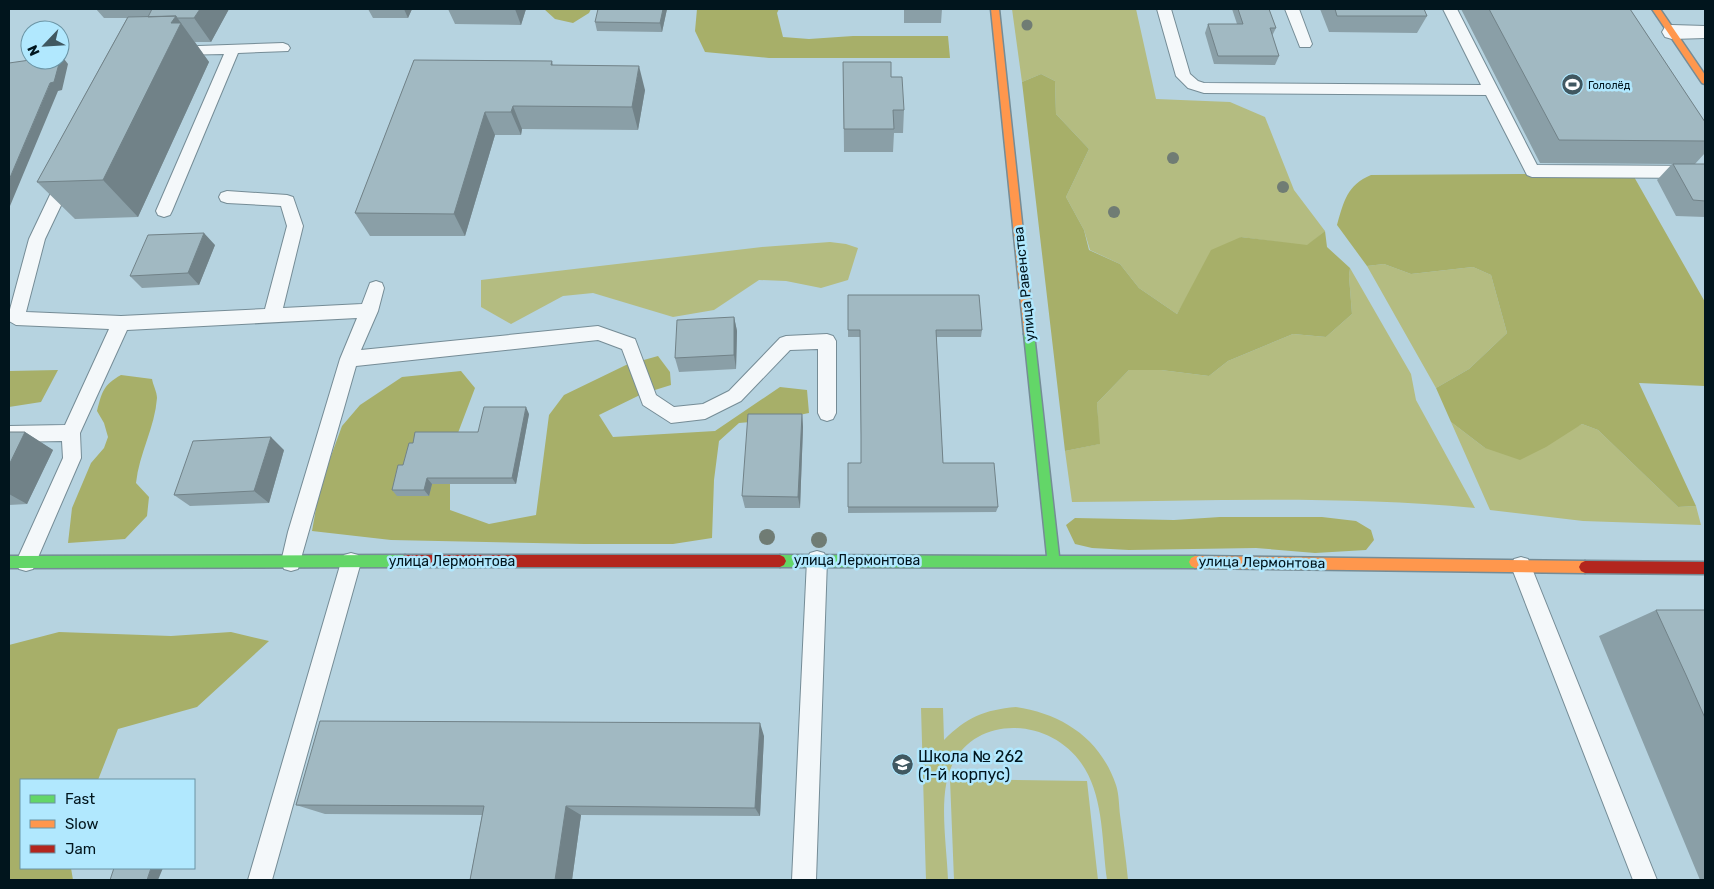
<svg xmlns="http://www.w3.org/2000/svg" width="1714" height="889" font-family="Rubik,sans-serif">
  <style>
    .green { fill: #b4bc81 }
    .forest { fill: #a7af69 }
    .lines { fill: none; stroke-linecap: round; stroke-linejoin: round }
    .lane-casing { stroke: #758c96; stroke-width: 2 }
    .street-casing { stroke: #758c96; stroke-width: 2 }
    .fast-casing { stroke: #758c96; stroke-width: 3 }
    .slow-casing { stroke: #758c96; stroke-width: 3 }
    .jam-casing { stroke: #758c96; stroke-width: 3 }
    .lane { fill: #f4f8fa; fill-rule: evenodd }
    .street { fill: #f4f8fa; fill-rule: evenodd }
    .fast { fill: #63d668; fill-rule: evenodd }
    .slow { fill: #ff974d; fill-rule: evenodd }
    .jam { fill: #b3261e; fill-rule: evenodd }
    .tree { fill: #707c74 }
    .wall { fill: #8a9fa7 }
    .shaded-wall { fill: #718288 }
    .building { fill: #a1b9c2; stroke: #718288 }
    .labels { text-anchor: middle; stroke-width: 5; stroke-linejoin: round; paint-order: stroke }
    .far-poi-label { font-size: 11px; fill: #01151d; stroke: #b1e8fe; text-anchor: start }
    .street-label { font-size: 14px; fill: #01151d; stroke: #b1e8fe }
    .near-poi-label { font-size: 16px; fill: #01151d; stroke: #b1e8fe; text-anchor: start }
  </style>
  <rect width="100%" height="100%" fill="#b6d3e0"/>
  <path class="green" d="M 1012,9 L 1136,9 L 1156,99 L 1230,102 L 1265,117 L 1294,190 L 1325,231 L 1307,246 L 1241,237 L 1194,285 L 1177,314 L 1139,288 L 1120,264 L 1090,250 L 1084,230 L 1066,197 L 1089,149 L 1056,114 L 1055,81 L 1041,74 L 1022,82 Z
    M 830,242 L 846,244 L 858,248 L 848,280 L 821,288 L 786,281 L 759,280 L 714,310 L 673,317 L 593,293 L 563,296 L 511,324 L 481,307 L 481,280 L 762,247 Z
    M 1384,264 L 1411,274 L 1473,267 L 1491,275 L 1507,333 L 1469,369 L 1436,388 L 1367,266 Z
    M 1350,268 L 1411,374 L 1416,400 L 1475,508 C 1341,495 1206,501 1072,502 L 1065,451 L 1099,444 L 1097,403 L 1129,370 L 1161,370 L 1209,376 L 1228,361 L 1293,334 L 1326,337 L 1352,314 L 1349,276 Z
    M 1451,422 L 1485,448 L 1574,428 L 1582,424 L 1598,430 L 1678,507 L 1696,506 L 1701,525 L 1583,521 L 1490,510 Z
    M 1016,707 C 1062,714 1100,738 1116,785 C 1119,794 1119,806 1120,815 C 1123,837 1126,859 1128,880 L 1107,880 C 1102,844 1104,801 1085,769 C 1051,711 958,713 946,785 C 941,813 947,852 948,880 L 926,880 L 921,708 L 943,708 L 944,740 C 967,717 984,710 1016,707 Z
    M 950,779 L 1087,781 L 1098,880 L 954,880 Z"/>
  <path class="forest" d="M 544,9 L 591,9 L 589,13 L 573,23 L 555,19 Z
    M 697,9 L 779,9 L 777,13 L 783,37 L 809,39 L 853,36 L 948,36 L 950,58 L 769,58 L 705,52 L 695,31 Z
    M 1041,74 L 1055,81 L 1056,114 L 1089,149 L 1066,197 L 1084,230 L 1089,250 L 1120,264 L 1139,288 L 1177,314 L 1211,250 L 1241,237 L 1307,245 L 1325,231 L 1327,247 L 1350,268 L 1349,276 L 1352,314 L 1326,337 L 1293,334 L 1228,361 L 1209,376 L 1161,370 L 1129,370 L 1097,403 L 1100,444 L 1065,451 L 1022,82 Z
    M 1519,174 L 1633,175 L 1705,302 L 1705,386 L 1639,383 L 1696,506 L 1678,507 L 1598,430 L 1582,424 L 1546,447 L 1520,460 L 1485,448 L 1451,422 L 1436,388 L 1469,369 L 1507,333 L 1491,275 L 1473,267 L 1411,274 L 1384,264 L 1367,266 L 1337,225 C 1344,201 1347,185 1371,175 Z
    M 658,356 L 670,372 L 671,385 L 642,394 L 599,415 L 613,437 L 715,431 L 780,387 L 807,390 L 809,413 L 774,420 L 739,423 L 719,441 L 714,480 L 712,538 L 673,544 L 584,544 L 391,540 L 312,531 L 320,486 L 342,426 L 360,405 L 402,377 L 461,371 L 475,388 L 450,454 L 450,510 L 489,524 L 536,515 L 549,415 L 564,395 L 626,365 Z
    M 58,370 L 41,402 L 9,407 L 9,371 Z
    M 121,375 L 152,379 C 153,385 157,392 157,398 C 155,427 139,454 136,483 L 149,497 L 147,516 L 125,539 L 68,543 L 72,508 L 91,463 L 104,448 L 108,437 L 104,423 L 97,411 C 102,392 103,385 121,375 Z
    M 1220,517 L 1322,517 L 1356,521 L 1371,530 L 1374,540 L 1366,550 L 1315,553 L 1256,548 L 1129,550 L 1092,548 L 1075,544 L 1066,525 L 1075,518 L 1174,520 Z
    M 59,632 L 171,636 L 231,632 L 269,641 L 197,707 L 118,729 L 98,780 L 21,780 L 21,868 L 71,868 L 73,880 L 9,880 L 9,645 Z"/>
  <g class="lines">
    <defs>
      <path id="lane" d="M 1157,9 L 1171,9 L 1190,74 L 1198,81 L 1204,83 L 1481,85 L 1443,9 L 1457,9 L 1537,165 L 1705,166 L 1705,178 L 1532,177 L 1527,175 L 1486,95 L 1204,93 L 1188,88 L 1176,76 Z
        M 1285,9 L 1299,9 L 1312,44 L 1310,47 L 1300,47 Z
        M 283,43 L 288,45 L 290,48 L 288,51 L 238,53 L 172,211 L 170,215 L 164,217 L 158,215 L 156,211 L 224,54 L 175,55 L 170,53 L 168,50 L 170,47 Z
        M 66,172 L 72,174 L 74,178 L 45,239 L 26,312 L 121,316 L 265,309 L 287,226 L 281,206 L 227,203 L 221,201 L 219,197 L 221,193 L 227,191 L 287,195 L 293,197 L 303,226 L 283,308 L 362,304 L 370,283 L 376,281 L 382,283 L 384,288 L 378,311 L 361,350 L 598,326 L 635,339 L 656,395 L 674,407 L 703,404 L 729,391 L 780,338 L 786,336 L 827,334 L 833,336 L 836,341 L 836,413 L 833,419 L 827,421 L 821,419 L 818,413 L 818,349 L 790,350 L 741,401 L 705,419 L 671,423 L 643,405 L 622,349 L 598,340 L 356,366 L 298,569 L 291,571 L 284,569 L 281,562 L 288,532 L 340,359 L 357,318 L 127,330 L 80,433 L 81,458 L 33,569 L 26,571 L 19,569 L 16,562 L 63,458 L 62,441 L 9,442 L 9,426 L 65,425 L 109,329 L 16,325 L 9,321 L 9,313 L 29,239 L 58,178 L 60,174 Z
        M 817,551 L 824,553 L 827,560 L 816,880 L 792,880 L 807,560 L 810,553 Z
        M 351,553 L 358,555 L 361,562 L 272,880 L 248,880 L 341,562 L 344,555 Z
        M 1521,557 L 1528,559 L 1531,566 L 1657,880 L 1633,880 L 1511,566 L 1514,559 Z"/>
      <path id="street" d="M 1672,25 L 1705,26 L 1705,38 L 1672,39 L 1665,37 L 1662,32 L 1665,27 Z"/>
      <path id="fast" d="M 1029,330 L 1034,334 L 1059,556 L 1195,556 L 1199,558 L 1201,562 L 1199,566 L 1195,568 L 780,567 L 776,565 L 774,561 L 776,557 L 780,555 L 1047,556 L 1024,334 Z
        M 405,555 L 409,557 L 411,561 L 409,565 L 405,567 L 9,568 L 9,556 Z"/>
      <path id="slow" d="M 991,9 L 999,9 L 1034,334 L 1029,338 L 1024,334 Z
        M 1652,9 L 1660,9 L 1705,75 L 1705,84 L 1702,83 Z
        M 1195,556 L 1585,561 L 1589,563 L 1591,567 L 1589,571 L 1585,573 L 1195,568 L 1191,566 L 1189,562 L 1191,558 Z"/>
      <path id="jam" d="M 405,555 L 780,555 L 784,557 L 786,561 L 784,565 L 780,567 L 405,567 L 401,565 L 399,561 L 401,557 Z
        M 1585,561 L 1705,562 L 1705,574 L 1585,573 L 1581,571 L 1579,567 L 1581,563 Z"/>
    </defs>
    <use href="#lane" class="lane-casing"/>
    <use href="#street" class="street-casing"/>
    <use href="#fast" class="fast-casing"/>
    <use href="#slow" class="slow-casing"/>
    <use href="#jam" class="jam-casing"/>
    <use href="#lane" class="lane"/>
    <use href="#street" class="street"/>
    <use href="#fast" class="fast"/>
    <use href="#slow" class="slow"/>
    <use href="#jam" class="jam"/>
  </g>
  <g class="tree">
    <circle cx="1027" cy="25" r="5.5"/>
    <circle cx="1173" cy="158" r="6"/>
    <circle cx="1283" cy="187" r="6"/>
    <circle cx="1114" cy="212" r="6"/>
    <circle cx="767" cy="537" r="8"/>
    <circle cx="819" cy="540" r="8"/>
  </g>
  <path class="wall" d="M 96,9 L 229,9 L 211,42 L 195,42 L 209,62 L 138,217 L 75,219 L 37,182 L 127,18 L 104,18 Z
    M 368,9 L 412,9 L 408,18 L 373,18 Z
    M 448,9 L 526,9 L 521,25 L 455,24 Z
    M 667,9 L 662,32 L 597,31 L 595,22 Z
    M 904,9 L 942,9 L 941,23 L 904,23 Z
    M 1232,9 L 1269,9 L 1276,28 L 1272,36 L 1279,56 L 1275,65 L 1214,64 L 1205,33 L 1208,24 L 1237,24 Z
    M 1320,9 L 1424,9 L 1427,16 L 1417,33 L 1329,32 Z
    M 1461,9 L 1630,9 L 1705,122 L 1705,153 L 1695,164 L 1705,164 L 1705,217 L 1676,216 L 1657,180 L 1672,164 L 1540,163 Z
    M 414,60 L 552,61 L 553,65 L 645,90 L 638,130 L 522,129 L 521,135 L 495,135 L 465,236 L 370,236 L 355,213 Z
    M 843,62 L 891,77 L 904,110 L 903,133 L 894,133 L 893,152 L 844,152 Z
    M 215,245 L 199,285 L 142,288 L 130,276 Z
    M 848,295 L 982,330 L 981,337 L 936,337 L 943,463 L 998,507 L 996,512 L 848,513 L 848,463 L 861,463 L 861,440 L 860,337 L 848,337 Z
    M 734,317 L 737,331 L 736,369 L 679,372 L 675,358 Z
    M 529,414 L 516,484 L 432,484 L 429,496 L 397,496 L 392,490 L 413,443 L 478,432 Z
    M 802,414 L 803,427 L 800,508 L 745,508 L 742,496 Z
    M 9,432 L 25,432 L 53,450 L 27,504 L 9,505 Z
    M 284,450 L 269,503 L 190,506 L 174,495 Z
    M 1656,610 L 1705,610 L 1705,880 L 1700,880 L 1599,636 Z
    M 764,736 L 760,816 L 581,815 L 572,880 L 470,880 L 482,815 L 325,814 L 296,805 Z"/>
  <path class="shaded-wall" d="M 200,9 L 229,9 L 211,42 L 194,18 Z
    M 404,9 L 412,9 L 408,18 Z
    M 515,9 L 526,9 L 521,25 Z
    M 663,9 L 667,9 L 662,32 L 660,23 Z
    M 176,16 L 209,62 L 138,217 L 103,180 L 171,23 Z
    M 61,55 L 68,64 L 62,90 L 58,91 L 10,206 L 9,206 L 9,180 L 60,60 Z
    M 639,66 L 645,90 L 638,130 L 632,107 Z
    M 513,106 L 522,129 L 521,135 L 511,112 Z
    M 485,112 L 495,135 L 465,236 L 454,214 Z
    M 204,233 L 215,245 L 199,285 L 188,273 Z
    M 734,317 L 737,331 L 736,369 L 734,355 Z
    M 526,407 L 529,414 L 516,484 L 512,478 Z
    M 802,414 L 803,427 L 800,508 L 798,497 Z
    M 25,432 L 53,450 L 27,504 L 9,494 L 9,465 Z
    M 271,437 L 284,450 L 269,503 L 254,491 Z
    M 427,478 L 432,484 L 429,496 L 424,490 Z
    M 760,723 L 764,736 L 760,816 L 755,808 Z
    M 566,806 L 581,815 L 572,880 L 555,880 Z
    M 151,868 L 163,868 L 158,880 L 147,880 Z"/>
  <path class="building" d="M 152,9 L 200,9 L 194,18 L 177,18 L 176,16 L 148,17 Z
    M 598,9 L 663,9 L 660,23 L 595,22 Z
    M 1238,9 L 1269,9 L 1276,28 L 1270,28 L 1279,56 L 1218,56 L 1208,24 L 1243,24 Z
    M 1335,9 L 1424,9 L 1427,16 L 1337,16 Z
    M 1489,9 L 1630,9 L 1705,122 L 1705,141 L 1559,140 Z
    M 176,16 L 171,23 L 181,23 L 103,180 L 37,182 L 128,17 Z
    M 30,60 L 60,60 L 54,82 L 50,83 L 9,180 L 9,63 Z
    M 414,60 L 552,61 L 551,65 L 639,66 L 632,107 L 513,106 L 511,112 L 485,112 L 454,214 L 355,213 Z
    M 843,62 L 891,62 L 891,77 L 902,77 L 904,110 L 893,110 L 894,129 L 844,129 Z
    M 1673,164 L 1705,164 L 1705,201 L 1693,200 Z
    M 204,233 L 188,273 L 130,276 L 148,235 Z
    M 848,295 L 979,295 L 982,330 L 936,330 L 943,463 L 994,463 L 998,507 L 848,507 L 848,463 L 861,463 L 861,434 L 860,330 L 848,330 Z
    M 734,317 L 734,355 L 675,358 L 677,320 Z
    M 484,407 L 526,407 L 512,478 L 427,478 L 424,490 L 392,490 L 398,465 L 403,465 L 409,443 L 413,443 L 415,432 L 478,432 Z
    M 748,414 L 802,414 L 798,497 L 742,496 Z
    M 9,432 L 25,432 L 9,465 Z
    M 271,437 L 254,491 L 174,495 L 193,441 Z
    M 1656,610 L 1705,610 L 1705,718 L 1686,675 Z
    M 320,721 L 760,723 L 755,808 L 566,806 L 555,880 L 470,880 L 484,806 L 296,805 Z
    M 114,868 L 151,868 L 147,880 L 110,880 Z"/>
  <defs>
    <symbol id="stadium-disc" viewBox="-11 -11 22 22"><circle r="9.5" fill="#405861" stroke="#b1e8fe"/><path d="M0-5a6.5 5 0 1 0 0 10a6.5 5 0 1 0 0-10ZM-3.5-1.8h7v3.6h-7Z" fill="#fff"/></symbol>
    <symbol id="school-disc" viewBox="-11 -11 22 22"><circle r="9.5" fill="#405861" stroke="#b1e8fe"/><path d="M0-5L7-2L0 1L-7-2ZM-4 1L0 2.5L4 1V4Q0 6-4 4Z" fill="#fff"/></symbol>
  </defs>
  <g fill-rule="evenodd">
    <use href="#stadium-disc" x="1560" y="72" width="25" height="25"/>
    <use href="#school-disc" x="890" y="752" width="25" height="25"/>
  </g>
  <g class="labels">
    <g class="far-poi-label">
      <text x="1588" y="89">Гололёд</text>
    </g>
    <g class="street-label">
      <text transform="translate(1024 284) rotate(-96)" y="5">улица Равенства</text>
      <text x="857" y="565">улица Лермонтова</text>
      <text x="452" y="566">улица Лермонтова</text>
      <text transform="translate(1262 562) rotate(1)" y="5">улица Лермонтова</text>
    </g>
    <g class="near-poi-label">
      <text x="918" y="762">Школа № 262<tspan x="918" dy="18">(1-й корпус)</tspan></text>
    </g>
  </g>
  <rect width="1714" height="889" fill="none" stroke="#01151d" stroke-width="20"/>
  <rect x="20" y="779" width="175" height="90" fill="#b1e8fe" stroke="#6b94a4"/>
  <rect x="30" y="795" width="25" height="8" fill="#63d668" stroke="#6b94a4"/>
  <text x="65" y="804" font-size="15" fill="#01151d">Fast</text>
  <rect x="30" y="820" width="25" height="8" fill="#ff974d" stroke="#6b94a4"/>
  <text x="65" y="829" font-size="15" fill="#01151d">Slow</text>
  <rect x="30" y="845" width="25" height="8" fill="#b3261e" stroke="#6b94a4"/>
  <text x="65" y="854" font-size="15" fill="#01151d">Jam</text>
  <g transform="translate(45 45) rotate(245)"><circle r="24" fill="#b1e8fe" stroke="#6b94a4"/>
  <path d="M0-4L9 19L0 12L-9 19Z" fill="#405861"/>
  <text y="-8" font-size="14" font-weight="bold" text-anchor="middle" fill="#01151d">N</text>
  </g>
</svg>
